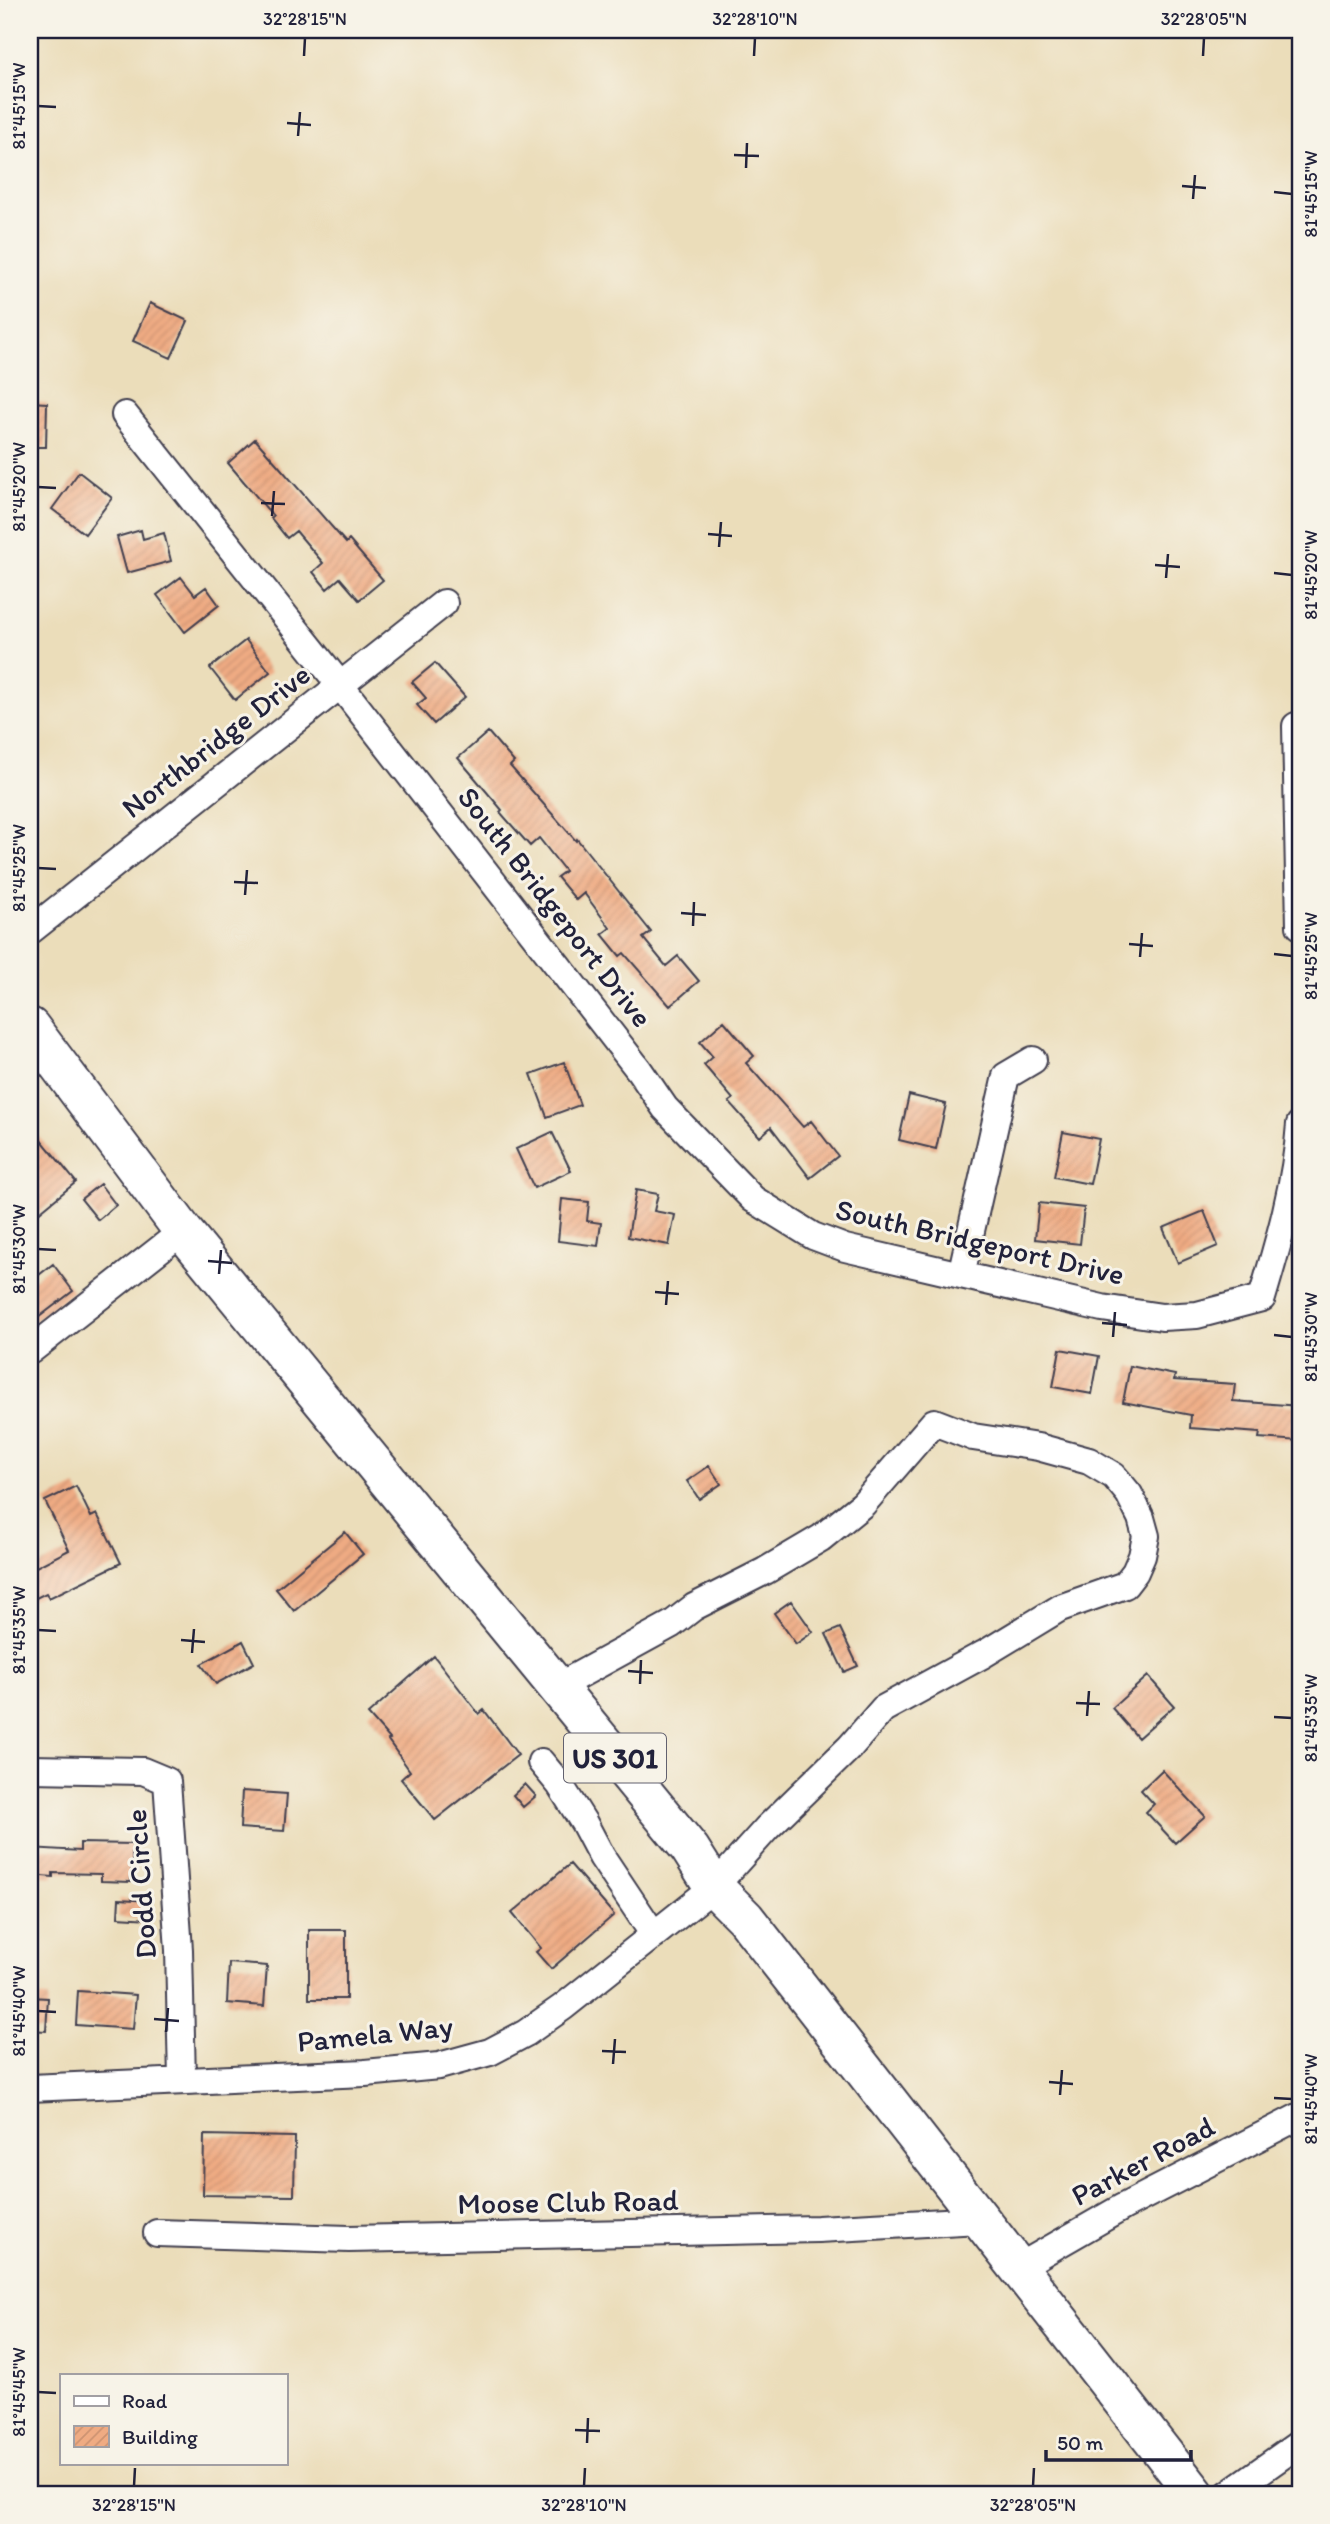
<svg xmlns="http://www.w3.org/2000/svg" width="1330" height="2524" font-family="Itim,sans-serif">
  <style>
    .building { fill: url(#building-hatch) }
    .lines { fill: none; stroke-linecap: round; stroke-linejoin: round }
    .minor-casing { stroke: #403e4e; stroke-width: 30 }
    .highway-casing { stroke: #403e4e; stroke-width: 42 }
    .minor { stroke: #fff; stroke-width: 26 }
    .highway { stroke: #fff; stroke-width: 38 }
    .ticks { fill: none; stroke: #22223b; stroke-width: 2.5 }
    .labels { text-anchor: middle; stroke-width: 6; stroke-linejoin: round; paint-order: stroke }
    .shield { fill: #f7f3e8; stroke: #62616f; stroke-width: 2 }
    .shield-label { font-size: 28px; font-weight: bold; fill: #22223b }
    .street-label { font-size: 30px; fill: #22223b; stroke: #f7f3e8 }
    .neatline { fill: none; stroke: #22223b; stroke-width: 2.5 }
    .ticks-label { font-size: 18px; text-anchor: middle; fill: #22223b }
  </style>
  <defs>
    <pattern id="building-hatch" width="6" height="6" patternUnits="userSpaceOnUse" patternTransform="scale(1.75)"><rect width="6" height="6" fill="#efab83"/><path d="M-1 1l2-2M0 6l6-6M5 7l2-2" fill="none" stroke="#cd9372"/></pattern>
  </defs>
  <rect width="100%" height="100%" fill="#f7f3e8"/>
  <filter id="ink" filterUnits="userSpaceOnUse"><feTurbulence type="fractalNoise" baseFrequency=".0143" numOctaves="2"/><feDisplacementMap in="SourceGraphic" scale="14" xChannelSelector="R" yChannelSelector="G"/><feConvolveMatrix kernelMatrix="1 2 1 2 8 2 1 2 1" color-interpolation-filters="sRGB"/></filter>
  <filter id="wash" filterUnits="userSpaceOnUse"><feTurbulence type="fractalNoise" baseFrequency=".00686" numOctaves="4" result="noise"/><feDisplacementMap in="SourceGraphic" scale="28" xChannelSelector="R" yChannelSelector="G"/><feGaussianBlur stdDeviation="1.57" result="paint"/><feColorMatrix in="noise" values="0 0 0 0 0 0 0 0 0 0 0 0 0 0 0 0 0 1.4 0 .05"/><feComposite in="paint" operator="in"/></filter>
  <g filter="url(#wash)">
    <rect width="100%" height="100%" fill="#ebddba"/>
    <g id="blocks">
      <path class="building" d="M 150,303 L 188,321 L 171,358 L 133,341 Z
        M 30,402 L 47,403 L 46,447 L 30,447 Z
        M 255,439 L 346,543 L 349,540 L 383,580 L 359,600 L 340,578 L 327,589 L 313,572 L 323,563 L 296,531 L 287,538 L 271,518 L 273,516 L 228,463 Z
        M 79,472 L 112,498 L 85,534 L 52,509 Z
        M 141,530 L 143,539 L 164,533 L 171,561 L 127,573 L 117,537 Z
        M 181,577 L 195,595 L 206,587 L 219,605 L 185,632 L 157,595 Z
        M 246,640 L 270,672 L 235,700 L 210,668 Z
        M 435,663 L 465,697 L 434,724 L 417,705 L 426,698 L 412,682 Z
        M 488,732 L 514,762 L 510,766 L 576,841 L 577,839 L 651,932 L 643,938 L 666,966 L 678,956 L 699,981 L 670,1006 L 624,953 L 620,956 L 602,934 L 610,928 L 584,893 L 576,900 L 557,877 L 565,871 L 539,838 L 530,846 L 500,812 L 502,810 L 458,758 Z
        M 724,1021 L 754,1056 L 746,1063 L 803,1127 L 811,1121 L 838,1156 L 810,1178 L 771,1127 L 760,1137 L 729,1102 L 733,1099 L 704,1065 L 713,1057 L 700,1042 Z
        M 564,1062 L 580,1105 L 547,1117 L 531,1074 Z
        M 909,1095 L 946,1104 L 936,1149 L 899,1140 Z
        M 30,1126 L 76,1182 L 30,1220 Z
        M 552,1132 L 571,1171 L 534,1188 L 516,1149 Z
        M 1063,1132 L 1099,1139 L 1090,1184 L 1054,1177 Z
        M 100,1184 L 116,1205 L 98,1220 L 81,1199 Z
        M 636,1190 L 658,1194 L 654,1211 L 675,1215 L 669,1245 L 628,1237 Z
        M 562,1199 L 589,1202 L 587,1221 L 601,1223 L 598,1246 L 558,1241 Z
        M 1039,1203 L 1084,1208 L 1080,1244 L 1035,1239 Z
        M 1204,1211 L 1218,1246 L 1178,1263 L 1163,1228 Z
        M 53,1264 L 73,1291 L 30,1324 L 30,1282 Z
        M 1060,1349 L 1099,1356 L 1092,1394 L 1053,1387 Z
        M 1130,1366 L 1175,1375 L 1174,1380 L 1235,1384 L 1233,1401 L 1300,1406 L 1300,1441 L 1259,1438 L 1260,1433 L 1190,1428 L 1191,1415 L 1123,1402 Z
        M 709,1466 L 721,1484 L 699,1499 L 687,1481 Z
        M 76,1486 L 91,1517 L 97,1514 L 121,1563 L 49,1598 L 46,1593 L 30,1601 L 30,1570 L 69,1550 L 45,1501 Z
        M 345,1532 L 363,1554 L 294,1611 L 276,1589 Z
        M 791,1601 L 813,1632 L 796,1644 L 774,1613 Z
        M 840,1628 L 858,1666 L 844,1672 L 826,1634 Z
        M 243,1641 L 254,1663 L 216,1684 L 201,1664 Z
        M 434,1656 L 479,1714 L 484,1710 L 518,1755 L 435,1820 L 401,1779 L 410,1771 L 388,1740 L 390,1739 L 368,1714 Z
        M 1148,1676 L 1174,1706 L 1138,1738 L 1112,1708 Z
        M 1162,1770 L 1205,1816 L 1175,1843 L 1146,1812 L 1154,1804 L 1141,1790 Z
        M 525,1784 L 536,1796 L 523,1807 L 513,1795 Z
        M 242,1791 L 287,1794 L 284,1831 L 240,1828 Z
        M 80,1843 L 133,1844 L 131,1882 L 101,1881 L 101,1874 L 53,1873 L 53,1877 L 30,1875 L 30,1848 L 80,1851 Z
        M 570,1864 L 614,1915 L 551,1969 L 536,1952 L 541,1948 L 512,1913 Z
        M 119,1899 L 151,1901 L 150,1919 L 118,1917 Z
        M 309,1930 L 346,1930 L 346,1999 L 309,1999 Z
        M 229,1963 L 267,1966 L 264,2006 L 227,2003 Z
        M 78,1991 L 136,1995 L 133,2029 L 76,2025 Z
        M 30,1997 L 48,1998 L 46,2031 L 30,2030 Z
        M 204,2135 L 295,2137 L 294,2196 L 203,2195 Z"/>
    </g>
  </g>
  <g filter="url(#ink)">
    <use href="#blocks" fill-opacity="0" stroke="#403e4e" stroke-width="2"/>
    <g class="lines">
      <defs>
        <path id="minor" d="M 125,415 L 340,685 L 639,1070 L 665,1108 L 753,1199 L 813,1236 L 845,1248 L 1102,1308 L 1162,1317 L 1197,1315 L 1262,1298 C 1279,1241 1296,1183 1300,1124
          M 1296,726 L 1300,926
          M 30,931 L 444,603
          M 961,1275 L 1006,1076 L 1033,1060
          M 30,1351 L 183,1231
          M 541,1762 L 560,1785 L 584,1823 L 602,1857 L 654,1935
          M 30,1769 L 143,1771 L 167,1781 L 179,1950 L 182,2080
          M 30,2088 L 365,2073 L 439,2066 L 490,2052 L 526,2033 L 563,2007 L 714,1887 L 767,1828 L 850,1747 L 883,1709 L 984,1654 L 1060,1608 L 1125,1585 L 1135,1572 L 1142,1556 L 1146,1536 L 1141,1518 L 1129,1494 L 1114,1476 L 1089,1461 L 1038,1447 L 973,1437 L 934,1422 L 863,1504 L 821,1538 L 765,1571 L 694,1607 L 672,1624 L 557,1687
          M 157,2233 L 349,2239 L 818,2229 L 980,2220
          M 1017,2268 L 1123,2207 L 1300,2116
          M 1228,2494 L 1300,2443"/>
        <path id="highway" d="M 30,1027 L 183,1231 L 690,1849 L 714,1887 L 745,1918 L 1195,2494"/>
      </defs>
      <use href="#minor" class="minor-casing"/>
      <use href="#highway" class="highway-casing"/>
      <use href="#minor" class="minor"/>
      <use href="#highway" class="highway"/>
    </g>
  </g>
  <path class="ticks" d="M 304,56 L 305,38M 754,56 L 755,38M 1203,56 L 1204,38M 38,106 L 56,107M 287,123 L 311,125M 298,136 L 300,112M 734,155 L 759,156M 746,168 L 747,143M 1182,186 L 1206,188M 1274,192 L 1292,194M 1193,199 L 1195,175M 38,487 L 56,488M 261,503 L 285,504M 272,516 L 274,491M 708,534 L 732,536M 719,547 L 721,522M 1155,565 L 1180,567M 1274,573 L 1292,575M 1166,578 L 1168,554M 38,868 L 56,869M 234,882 L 258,883M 245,895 L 247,870M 681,913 L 706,915M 693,926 L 694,902M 1129,944 L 1153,946M 1274,954 L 1292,956M 1140,957 L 1142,933M 38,1249 L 56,1250M 208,1261 L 232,1263M 219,1274 L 221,1250M 655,1292 L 679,1294M 666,1305 L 668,1281M 1102,1323 L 1127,1325M 1274,1335 L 1292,1337M 1113,1337 L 1115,1312M 38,1630 L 56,1631M 181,1640 L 205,1642M 192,1653 L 194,1629M 628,1671 L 653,1673M 640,1684 L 641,1660M 1076,1703 L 1100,1704M 1087,1716 L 1089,1691M 1274,1717 L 1292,1718M 38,2011 L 56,2012M 154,2019 L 179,2021M 166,2032 L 168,2008M 602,2051 L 626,2052M 613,2064 L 615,2039M 1049,2082 L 1073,2084M 1060,2095 L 1062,2070M 1274,2098 L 1292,2099M 38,2392 L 56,2393M 575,2430 L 600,2431M 587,2443 L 588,2418M 134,2486 L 135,2468M 584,2486 L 585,2468M 1033,2486 L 1034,2468"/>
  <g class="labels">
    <rect class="shield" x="564" y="1733.5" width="102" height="49" rx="5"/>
    <g class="shield-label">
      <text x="615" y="1768">US 301</text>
    </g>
    <g class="street-label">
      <text transform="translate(216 741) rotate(-38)" y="10">Northbridge Drive</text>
      <text transform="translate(555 907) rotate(52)" y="10">South Bridgeport Drive</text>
      <text transform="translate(980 1242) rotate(13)" y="10">South Bridgeport Drive</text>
      <text transform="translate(141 1884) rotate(-94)" y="10">Dodd Circle</text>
      <text transform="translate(375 2034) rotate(-6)" y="10">Pamela Way</text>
      <text transform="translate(1143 2161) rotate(-28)" y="10">Parker Road</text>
      <text transform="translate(568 2202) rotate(-1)" y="10">Moose Club Road</text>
    </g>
  </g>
  <rect width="1330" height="2524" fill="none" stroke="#f7f3e8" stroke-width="77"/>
  <rect x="60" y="2374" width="228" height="91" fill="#f7f3e8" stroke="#a29fa3" stroke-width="2"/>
  <rect x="74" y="2396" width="35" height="10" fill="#ffffff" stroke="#a29fa3" stroke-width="2"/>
  <text x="122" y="2408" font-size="21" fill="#22223b">Road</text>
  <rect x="74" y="2426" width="35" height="21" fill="url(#building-hatch)" stroke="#a29fa3" stroke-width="2"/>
  <text x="122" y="2444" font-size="21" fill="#22223b">Building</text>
  <path d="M1046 2450v10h145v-10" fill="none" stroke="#22223b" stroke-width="3.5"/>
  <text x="1057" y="2450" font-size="21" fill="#22223b" stroke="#f7f3e8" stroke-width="5" paint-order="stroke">50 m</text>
  <rect x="38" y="38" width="1254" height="2448" class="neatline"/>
  <g class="ticks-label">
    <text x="305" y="25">32°28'15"N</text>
    <text x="755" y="25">32°28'10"N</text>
    <text x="1204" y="25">32°28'05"N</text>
    <text transform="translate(19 106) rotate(-90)" y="6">81°45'15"W</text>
    <text transform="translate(1311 194) rotate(-90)" y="6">81°45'15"W</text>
    <text transform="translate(19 487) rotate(-90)" y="6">81°45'20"W</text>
    <text transform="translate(1311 575) rotate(-90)" y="6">81°45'20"W</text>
    <text transform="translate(19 868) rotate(-90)" y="6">81°45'25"W</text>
    <text transform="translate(1311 956) rotate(-90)" y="6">81°45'25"W</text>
    <text transform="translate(19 1249) rotate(-90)" y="6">81°45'30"W</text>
    <text transform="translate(1311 1337) rotate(-90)" y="6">81°45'30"W</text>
    <text transform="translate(19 1630) rotate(-90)" y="6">81°45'35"W</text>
    <text transform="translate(1311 1718) rotate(-90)" y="6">81°45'35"W</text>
    <text transform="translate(19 2011) rotate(-90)" y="6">81°45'40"W</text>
    <text transform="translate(1311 2099) rotate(-90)" y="6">81°45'40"W</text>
    <text transform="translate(19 2392) rotate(-90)" y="6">81°45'45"W</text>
    <text x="134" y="2511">32°28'15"N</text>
    <text x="584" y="2511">32°28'10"N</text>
    <text x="1033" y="2511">32°28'05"N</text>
  </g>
</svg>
